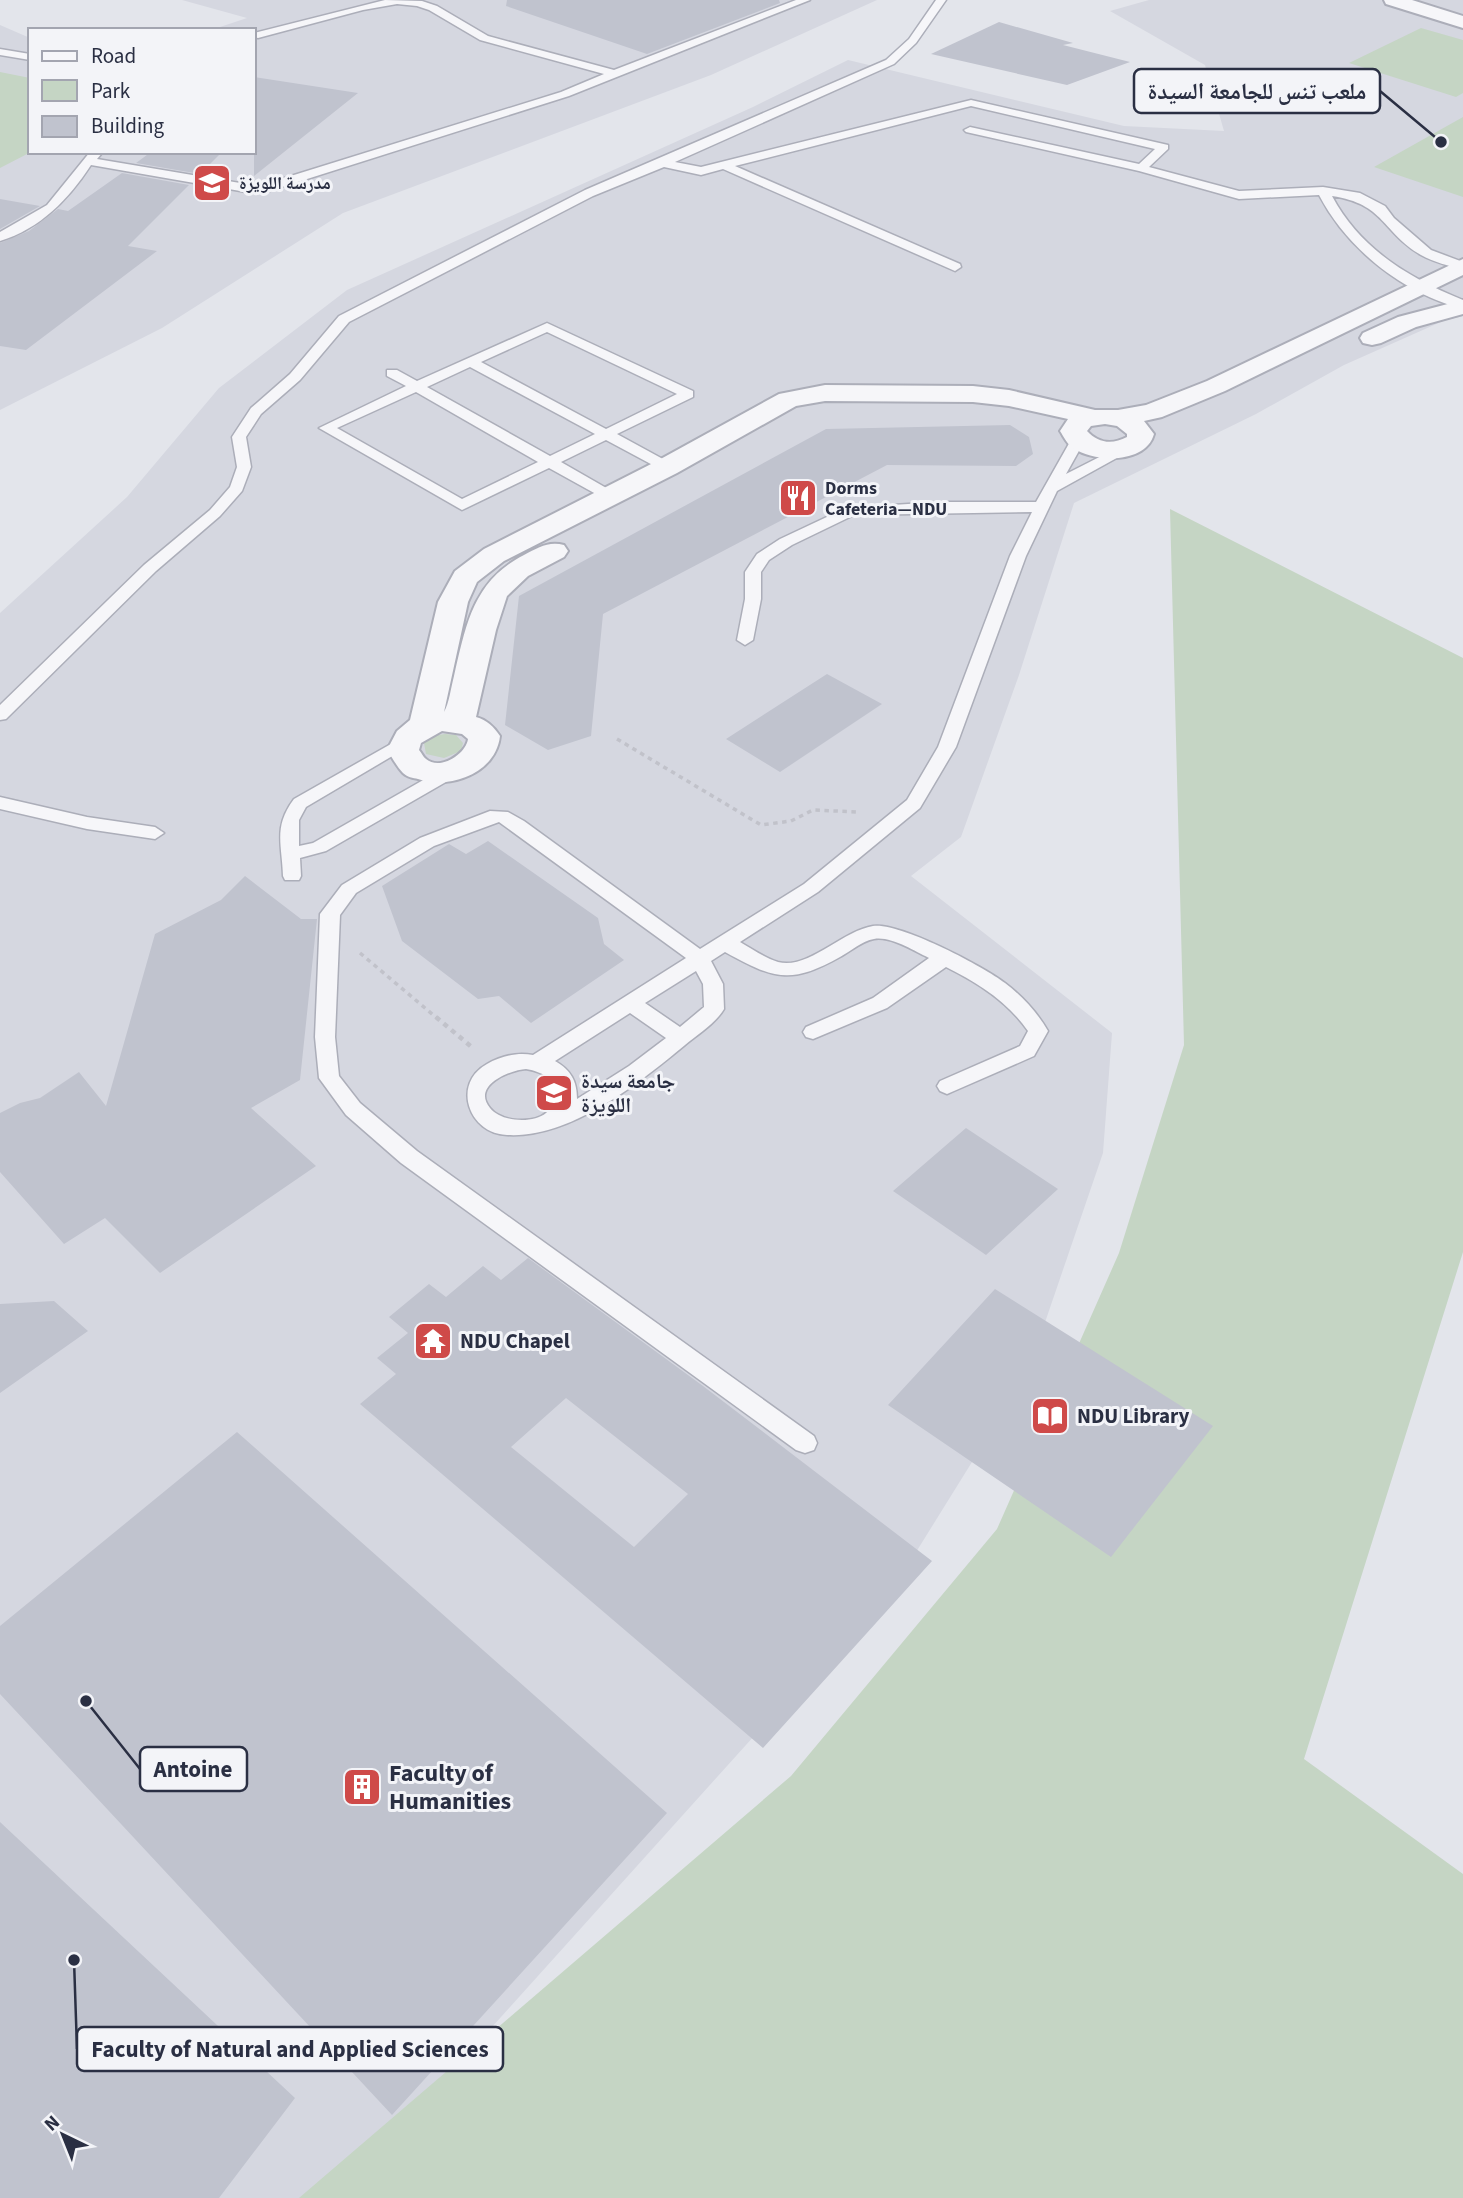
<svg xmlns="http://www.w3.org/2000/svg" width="1463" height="2198" font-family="'Source Sans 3','Noto Naskh Arabic',sans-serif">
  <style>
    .built { fill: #d5d7e0 }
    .green { fill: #c5d5c4 }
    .building { fill: #c0c3ce; fill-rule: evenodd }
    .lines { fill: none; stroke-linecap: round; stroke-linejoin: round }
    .service-casing { stroke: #acaeb9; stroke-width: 3 }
    .minor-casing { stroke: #acaeb9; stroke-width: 4 }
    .path-far1 { stroke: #c1c2ca; stroke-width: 3.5; stroke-dasharray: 4.5 4.5; stroke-linecap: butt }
    .path { stroke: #c1c2ca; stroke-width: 4.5; stroke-dasharray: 5 5; stroke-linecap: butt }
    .service { fill: #f6f6f9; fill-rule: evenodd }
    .minor { fill: #f6f6f9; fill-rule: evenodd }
    .labels { text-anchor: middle; stroke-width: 6; stroke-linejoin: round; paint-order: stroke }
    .far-poi-label { font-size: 18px; font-weight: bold; fill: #2a2f43; stroke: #f3f4f8; text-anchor: start }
    .poi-label { font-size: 21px; font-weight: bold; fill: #2a2f43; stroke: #f3f4f8; text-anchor: start }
    .near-poi-label { font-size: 24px; font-weight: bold; fill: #2a2f43; stroke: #f3f4f8; text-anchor: start }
    .leader { fill: none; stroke: #2a2f43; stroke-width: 2.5 }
    .callout-dot { fill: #2a2f43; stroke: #f3f4f8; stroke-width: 2.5 }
    .callout { fill: #f3f4f8; stroke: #2a2f43; stroke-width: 2.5 }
    .callout-label { font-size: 23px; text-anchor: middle; font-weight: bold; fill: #2a2f43 }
  </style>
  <rect width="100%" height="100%" fill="#e3e5eb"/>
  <path class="built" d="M 182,0 L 877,0 L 711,75 L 343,213 L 162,328 L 0,410 L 0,25 L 30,38 L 30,152 L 254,152 L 254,30 L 211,30 L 247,18 Z
    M 1149,0 L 1463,0 L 1463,316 L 1443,321 L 1344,365 L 1256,414 L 1074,503 L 1019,675 L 961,837 L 911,876 L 1112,1033 L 1103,1153 L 1028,1372 L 908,1565 L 338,2198 L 0,2198 L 0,613 L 127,497 L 219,388 L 347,290 L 753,107 L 848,60 L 1124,126 L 1224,131 L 1205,65 L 1110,11 Z"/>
  <path class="green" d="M 1421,28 L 1463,40 L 1463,93 L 1456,97 L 1349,63 Z
    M 0,72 L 30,78 L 31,152 L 0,168 Z
    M 1463,117 L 1463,197 L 1374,167 Z
    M 1170,509 L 1463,658 L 1463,1252 L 1304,1759 L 1463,1874 L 1463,2198 L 299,2198 L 791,1776 L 997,1529 L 1119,1253 L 1184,1045 Z
    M 445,734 L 456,735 L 463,743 L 461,751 L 444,758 L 426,754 L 424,743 L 432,736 Z"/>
  <path class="building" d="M 507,0 L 779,0 L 780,3 L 647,54 L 506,6 Z
    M 999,22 L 1073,43 L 1063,45 L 1130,62 L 1067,85 L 931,54 Z
    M 254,77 L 358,93 L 254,176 Z
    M 151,152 L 222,152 L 200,174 L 136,163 Z
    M 122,173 L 189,185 L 128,246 L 157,251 L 26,350 L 0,346 L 0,243 L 29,231 L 58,209 L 68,211 Z
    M 0,199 L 40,206 L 0,229 Z
    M 1010,425 L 1029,437 L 1033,454 L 1016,466 L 887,465 L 603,614 L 591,736 L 548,750 L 505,725 L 519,596 L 826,429 Z
    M 827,674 L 882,704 L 780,772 L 726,739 Z
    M 488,841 L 598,918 L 604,944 L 624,960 L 531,1023 L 499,996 L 478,999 L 402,941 L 382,886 L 449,844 L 466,854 Z
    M 245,876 L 301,919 L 317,919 L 300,1080 L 251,1108 L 316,1166 L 160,1273 L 105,1218 L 64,1244 L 0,1172 L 0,1113 L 20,1103 L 40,1098 L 79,1072 L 106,1106 L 155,934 L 221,900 Z
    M 966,1128 L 1058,1189 L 986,1255 L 893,1191 Z
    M 528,1258 L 703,1386 L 932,1561 L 763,1748 L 360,1404 L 396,1374 L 377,1358 L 408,1333 L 389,1317 L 429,1284 L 446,1297 L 483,1266 L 501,1280 ZM 566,1398 L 688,1494 L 634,1547 L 511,1447 Z
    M 995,1289 L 1213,1426 L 1111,1557 L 888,1405 Z
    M 54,1301 L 88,1331 L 0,1393 L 0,1304 Z
    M 237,1432 L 667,1813 L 392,2115 L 0,1694 L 0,1626 Z
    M 0,1822 L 295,2098 L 219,2198 L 0,2198 Z"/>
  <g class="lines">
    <defs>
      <path id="service" d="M 385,0 L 422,1 L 437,6 L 488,36 L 614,70 L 796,0 L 810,0 L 569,96 L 266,192 L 246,192 L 91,165 C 69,199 40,229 0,241 L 0,232 L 47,205 L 90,152 L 103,152 L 97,159 L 246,184 L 265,184 L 561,92 L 604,74 L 480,40 L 429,10 L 417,6 L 397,4 L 363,10 L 258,38 L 254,37 L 254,33 Z
        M 936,0 L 946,0 L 916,43 L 894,64 L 675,162 L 701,167 L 971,100 L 1168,145 L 1168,149 L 1149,167 L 1239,191 L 1323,187 L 1360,193 L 1385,206 L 1394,218 L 1431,250 L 1463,262 L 1463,270 C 1450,266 1433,262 1421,255 C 1382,232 1385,204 1332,196 C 1360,249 1409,278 1463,300 L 1463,309 C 1403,293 1348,250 1319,195 L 1239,199 L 1139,171 L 966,132 L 964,130 L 970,127 L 1139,164 L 1155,149 L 971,106 L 735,166 L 960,264 L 961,267 L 955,271 L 723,169 L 701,175 L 664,167 L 593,196 L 349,322 L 300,380 L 261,414 L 246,437 L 251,467 L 242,491 L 220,516 L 156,571 L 6,719 L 0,720 L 0,705 L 144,565 L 210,510 L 230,487 L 237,467 L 232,437 L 251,408 L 290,374 L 339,316 L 585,190 L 886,60 L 909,39 Z
        M 0,49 L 30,54 L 30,60 L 0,55 Z
        M 547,323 L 693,391 L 693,397 L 617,434 L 672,464 L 674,467 L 672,470 L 662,470 L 606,440 L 561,462 L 615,493 L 618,496 L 615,499 L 605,499 L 549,468 L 462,510 L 319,428 L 406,386 L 387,376 L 387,370 L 397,370 L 417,381 ZM 547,332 L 677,394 L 606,429 L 481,362 ZM 470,367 L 595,434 L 550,456 L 427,387 ZM 416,392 L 538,462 L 462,499 L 337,428 Z
        M 1078,436 L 1085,440 L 1066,474 L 1121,446 L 1126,445 L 1133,449 L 1057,491 L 1026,556 L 956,747 L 920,808 L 818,892 L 740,942 C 752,949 765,958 778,962 C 808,970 842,931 873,926 C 899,922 983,966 1005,983 C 1022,996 1037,1012 1048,1031 L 1034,1056 L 954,1091 L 947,1094 L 940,1091 L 937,1086 L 940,1081 L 1020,1046 L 1028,1031 C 1007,1001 978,983 946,967 L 887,1008 L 813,1039 L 806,1037 L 803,1032 L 806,1027 L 873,998 L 929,958 C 914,951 891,936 874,939 C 862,941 851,951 840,957 C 790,985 774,979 725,952 L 711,961 L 723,984 L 724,1009 C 716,1023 697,1035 685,1045 C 639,1083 570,1139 507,1135 C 469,1134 451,1084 487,1064 C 501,1056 518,1052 533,1055 L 686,958 L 499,822 L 434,846 L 356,893 L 340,915 L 335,1037 L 339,1076 L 360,1103 L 417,1151 L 814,1436 L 817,1443 L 814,1450 L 805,1453 L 796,1450 L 401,1163 L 346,1115 L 319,1078 L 315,1037 L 320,914 L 342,885 L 420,838 L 490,811 L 508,812 L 524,821 L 700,949 L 804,884 L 907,800 L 938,747 L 1010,556 L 1032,512 L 854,515 L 792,545 L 769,560 L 761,572 L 761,599 L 753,640 L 745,645 L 737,640 L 745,599 L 745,572 L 757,554 L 780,539 L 846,508 L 939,502 L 1036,502 L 1071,440 ZM 696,971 L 703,984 L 704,1007 L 680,1027 L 645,1003 ZM 630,1013 L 666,1038 L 629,1066 L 577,1099 C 577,1081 571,1070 555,1061 ZM 526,1069 C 544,1072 566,1083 552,1104 C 550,1107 549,1111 546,1113 C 533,1124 501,1122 490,1108 C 471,1085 511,1070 526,1069 Z
        M 405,736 L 414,741 L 411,745 L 306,807 L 299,820 L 299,846 L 313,843 L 446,767 L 458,767 L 461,771 L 458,775 L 326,851 L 300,858 L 301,876 L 299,880 L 285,880 L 283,876 C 282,844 273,827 294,799 Z
        M 0,797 L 87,817 L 155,827 L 164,833 L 155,839 L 87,829 L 0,809 Z"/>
      <path id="minor" d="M 1384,0 L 1412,0 L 1463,16 L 1463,28 L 1386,4 Z
        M 1463,259 L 1463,275 L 1225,391 L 1162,417 L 1144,421 L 1154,434 C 1146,464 1095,463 1073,448 C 1067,444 1064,437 1060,431 L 1068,419 L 1009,406 L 973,402 L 825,401 L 796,406 L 677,473 L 504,561 L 477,582 L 468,602 L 444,712 C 449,704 451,687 454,676 C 466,625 473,581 524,555 C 538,548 548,541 564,545 L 568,551 L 564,557 L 528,576 L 507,596 L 496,630 L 476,717 C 487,720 494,727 500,736 C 496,773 450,790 418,779 C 413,778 407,777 403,773 C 397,767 392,757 387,750 L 397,731 L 410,720 L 438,602 L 455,571 L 484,549 L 657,461 L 779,394 L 825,385 L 973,386 L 1009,390 L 1095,410 L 1118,410 L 1146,405 L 1207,381 ZM 1105,424 L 1117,426 L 1127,434 L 1127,437 C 1112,445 1098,443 1087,431 L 1091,426 ZM 442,731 L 462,734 L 468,739 C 466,754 440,771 426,759 C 423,757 422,753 419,750 L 421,743 Z
        M 1463,300 L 1463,314 L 1416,327 L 1381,343 L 1372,345 L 1363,343 L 1360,338 L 1363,333 L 1398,317 Z"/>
    </defs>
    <use href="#service" class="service-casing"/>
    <use href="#minor" class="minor-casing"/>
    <path class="path-far1" d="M 617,739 L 761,825 L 791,821 L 813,810 L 858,812
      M 360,953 L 438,1019"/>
    <path class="path" d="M 436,1017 L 474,1049"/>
    <use href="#service" class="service"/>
    <use href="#minor" class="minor"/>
  </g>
  <defs>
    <symbol id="university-square" viewBox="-11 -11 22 22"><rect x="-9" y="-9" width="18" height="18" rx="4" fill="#cf4a49" stroke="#f3f4f8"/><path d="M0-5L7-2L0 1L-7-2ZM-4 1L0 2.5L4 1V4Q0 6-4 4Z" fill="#fff"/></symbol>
    <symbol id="restaurant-square" viewBox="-11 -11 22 22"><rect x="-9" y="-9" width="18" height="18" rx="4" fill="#cf4a49" stroke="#f3f4f8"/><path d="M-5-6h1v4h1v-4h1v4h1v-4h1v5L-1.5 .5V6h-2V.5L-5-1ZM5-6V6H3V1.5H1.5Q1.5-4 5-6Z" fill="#fff"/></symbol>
    <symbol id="temple-square" viewBox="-11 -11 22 22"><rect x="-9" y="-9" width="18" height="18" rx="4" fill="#cf4a49" stroke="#f3f4f8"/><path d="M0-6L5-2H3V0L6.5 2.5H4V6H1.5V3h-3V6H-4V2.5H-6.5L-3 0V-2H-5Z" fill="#fff"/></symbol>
    <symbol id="library-square" viewBox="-11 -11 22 22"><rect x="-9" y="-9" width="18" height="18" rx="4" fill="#cf4a49" stroke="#f3f4f8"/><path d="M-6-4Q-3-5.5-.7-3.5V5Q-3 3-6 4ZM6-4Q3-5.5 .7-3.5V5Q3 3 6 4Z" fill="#fff"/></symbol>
    <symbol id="building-square" viewBox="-11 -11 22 22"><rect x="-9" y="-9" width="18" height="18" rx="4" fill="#cf4a49" stroke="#f3f4f8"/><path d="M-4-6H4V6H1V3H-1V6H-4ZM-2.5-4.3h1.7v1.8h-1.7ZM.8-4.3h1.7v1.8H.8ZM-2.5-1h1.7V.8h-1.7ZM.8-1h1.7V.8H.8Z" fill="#fff"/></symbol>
  </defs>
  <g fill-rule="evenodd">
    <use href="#university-square" x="190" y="161" width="44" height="44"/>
    <use href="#restaurant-square" x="776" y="476" width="44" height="44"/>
    <use href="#university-square" x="532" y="1071" width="44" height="44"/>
    <use href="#temple-square" x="411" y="1319" width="44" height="44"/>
    <use href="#library-square" x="1028" y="1394" width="44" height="44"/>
    <use href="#building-square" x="340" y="1765" width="44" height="44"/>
  </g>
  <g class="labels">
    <g class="far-poi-label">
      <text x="239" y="189">مدرسة اللويزة</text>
      <text x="825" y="494">Dorms<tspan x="825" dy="21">Cafeteria—NDU</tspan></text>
    </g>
    <g class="poi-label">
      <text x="581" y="1088">جامعة سيدة<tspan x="581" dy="24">اللويزة</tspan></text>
      <text x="460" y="1348">NDU Chapel</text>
      <text x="1077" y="1423">NDU Library</text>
    </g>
    <g class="near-poi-label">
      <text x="389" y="1781">Faculty of<tspan x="389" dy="28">Humanities</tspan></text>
    </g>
  </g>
  <path class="leader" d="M1441 142L1380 91M86 1701L140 1769M74 1960L77 2049"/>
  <g class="callout-dot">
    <circle cx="1441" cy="142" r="7"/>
    <circle cx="86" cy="1701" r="7"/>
    <circle cx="74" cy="1960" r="7"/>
  </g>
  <g class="callout">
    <rect x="1134" y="69" width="246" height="44" rx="7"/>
    <rect x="140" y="1747" width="107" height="44" rx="7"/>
    <rect x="77" y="2027" width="426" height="44" rx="7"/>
  </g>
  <g class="callout-label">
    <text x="1257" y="99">ملعب تنس للجامعة السيدة</text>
    <text x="193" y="1777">Antoine</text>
    <text x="290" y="2057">Faculty of Natural and Applied Sciences</text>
  </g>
  <rect x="28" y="28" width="228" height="126" fill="#f3f4f8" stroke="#a3a5b0" stroke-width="2"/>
  <rect x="42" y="51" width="35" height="10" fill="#f6f6f9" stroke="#a3a5b0" stroke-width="2"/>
  <text x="91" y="63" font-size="21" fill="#2a2f43">Road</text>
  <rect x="42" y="80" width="35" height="21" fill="#c5d5c4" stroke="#a3a5b0" stroke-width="2"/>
  <text x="91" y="98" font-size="21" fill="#2a2f43">Park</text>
  <rect x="42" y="116" width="35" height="21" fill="#c0c3ce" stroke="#a3a5b0" stroke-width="2"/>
  <text x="91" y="133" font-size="21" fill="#2a2f43">Building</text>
  <g transform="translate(63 2135) rotate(317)" stroke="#f3f4f8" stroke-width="5" paint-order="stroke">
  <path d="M0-5L12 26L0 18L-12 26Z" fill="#2a2f43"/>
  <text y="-10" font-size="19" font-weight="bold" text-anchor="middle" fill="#2a2f43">N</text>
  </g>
</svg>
